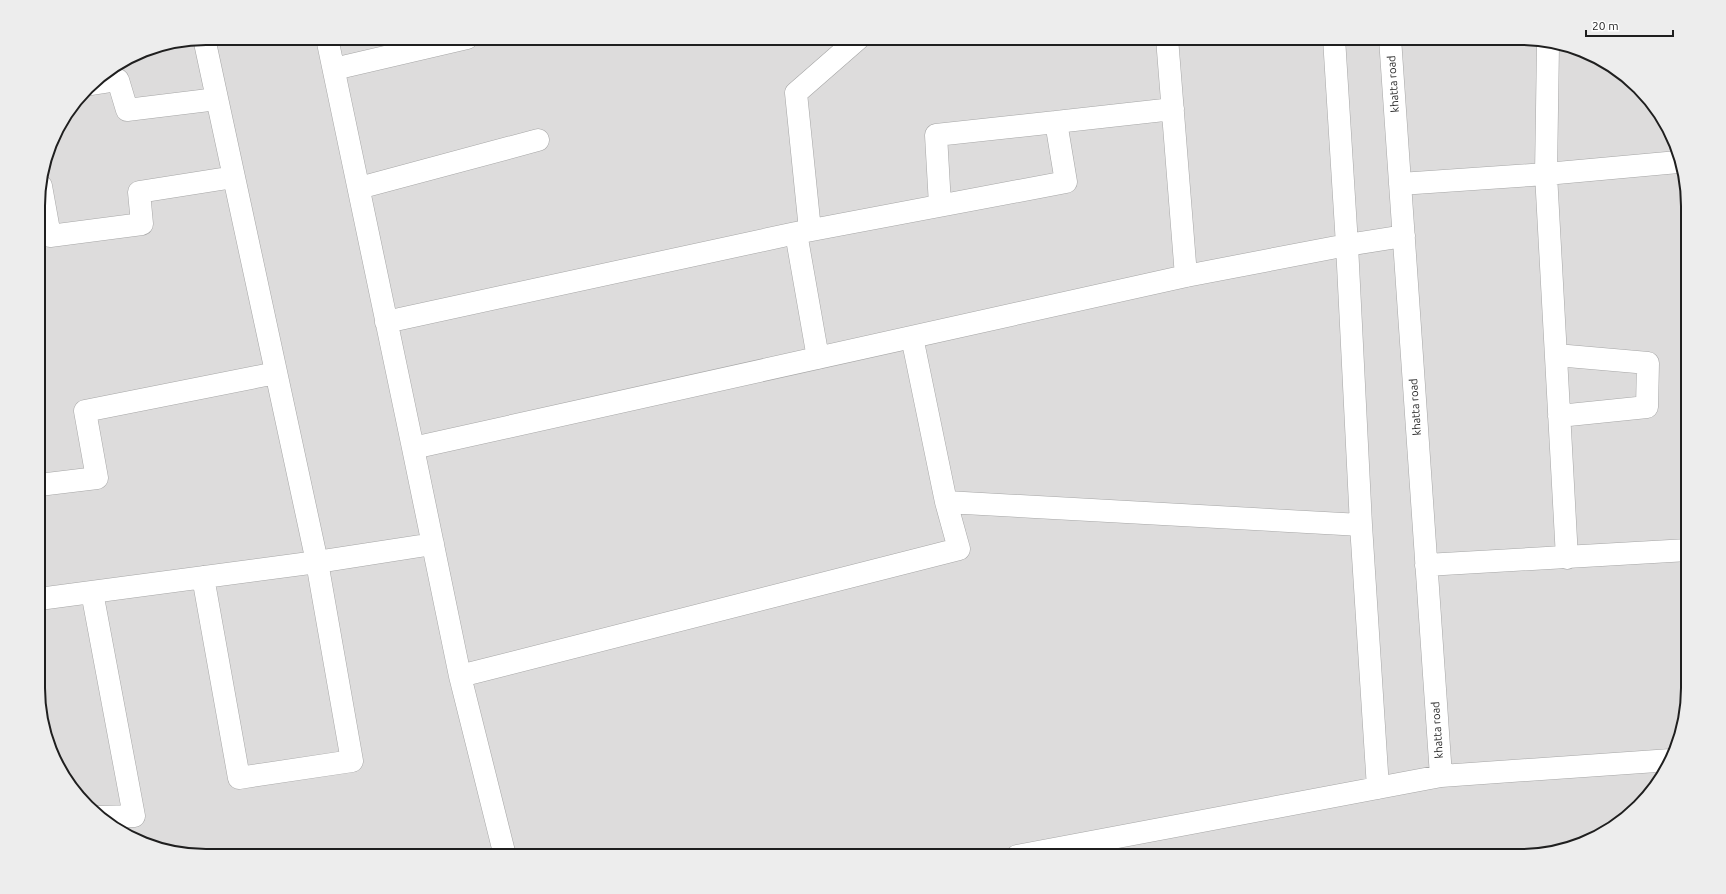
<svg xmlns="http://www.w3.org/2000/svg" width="1726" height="894" font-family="Ubuntu,sans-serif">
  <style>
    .residential { fill: #dddcdc }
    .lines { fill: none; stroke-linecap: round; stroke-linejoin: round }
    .minor-casing { stroke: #a6a6a6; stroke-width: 23 }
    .minor { stroke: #fff; stroke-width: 22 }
    .labels { text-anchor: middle; stroke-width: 3; stroke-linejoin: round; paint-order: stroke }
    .street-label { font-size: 11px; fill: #1f1f1f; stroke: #fff }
    .rim { fill: none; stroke: #1f1f1f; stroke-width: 2 }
  </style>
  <rect width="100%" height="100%" fill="#f0ebe4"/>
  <path class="residential" d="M 206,38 L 1520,38 L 1595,55 L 1631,79 L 1660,112 L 1687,184 L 1688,688 L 1671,763 L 1646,799 L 1613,828 L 1574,847 L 1531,856 L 206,856 L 131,839 L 95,815 L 66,782 L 39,710 L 38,195 L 55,131 L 95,80 L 142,51 Z"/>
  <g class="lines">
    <defs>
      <path id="minor" d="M 327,38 L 413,448
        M 1167,38 L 1186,276
        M 1334,38 L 1347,245 L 1404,236
        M 1390,38 L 1441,776
        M 334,69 L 467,38
        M 92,84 L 118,80 L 127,110 L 217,99
        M 1056,122 L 1173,109
        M 1400,184 L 1546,174 L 1548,45
        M 41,186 L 50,236 L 142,224 L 139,192 L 234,177
        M 359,188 L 538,140
        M 810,230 L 796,93 L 859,38
        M 796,233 L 1066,182 L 1056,122 L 936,135 L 940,205
        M 1347,245 L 1361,525 L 946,502 L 959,549 L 460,676 L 413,448 L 1186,276 Z
        M 386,322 L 796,233 L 818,358
        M 912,337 L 946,502
        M 1556,355 L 1648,363 L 1647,407 L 1559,416
        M 39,485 L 97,478 L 85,411 L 276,373
        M 1361,525 L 1378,788
        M 1567,558 L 1546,174 L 1678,162
        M 1426,565 L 1688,550
        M 203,577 L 239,778 L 352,761 L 317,562 L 204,38
        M 92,592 L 134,816 L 99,817
        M 39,599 L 317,562 L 433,544
        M 460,676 L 505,856
        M 1017,856 L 1441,776 L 1671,760"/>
    </defs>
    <use href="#minor" class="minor-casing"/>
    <use href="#minor" class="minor"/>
  </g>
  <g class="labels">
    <g class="street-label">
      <text transform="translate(1393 84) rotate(-94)" y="4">khatta road</text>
      <text transform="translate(1415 407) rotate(-94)" y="4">khatta road</text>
      <text transform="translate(1437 730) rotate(-94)" y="4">khatta road</text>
    </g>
  </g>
  <path d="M0 0H1726V894H0ZM206 45H1520A161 161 0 0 1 1681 206V688A161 161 0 0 1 1520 849H206A161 161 0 0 1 45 688V206A161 161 0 0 1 206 45Z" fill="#ededed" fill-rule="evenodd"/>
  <path class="rim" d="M206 45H1520A161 161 0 0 1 1681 206V688A161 161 0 0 1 1520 849H206A161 161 0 0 1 45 688V206A161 161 0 0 1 206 45Z"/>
  <path d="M1586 30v6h87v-6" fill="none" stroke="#1f1f1f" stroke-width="2"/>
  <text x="1592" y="30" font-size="12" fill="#1f1f1f" stroke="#ffffff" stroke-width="3" paint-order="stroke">20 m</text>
</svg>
